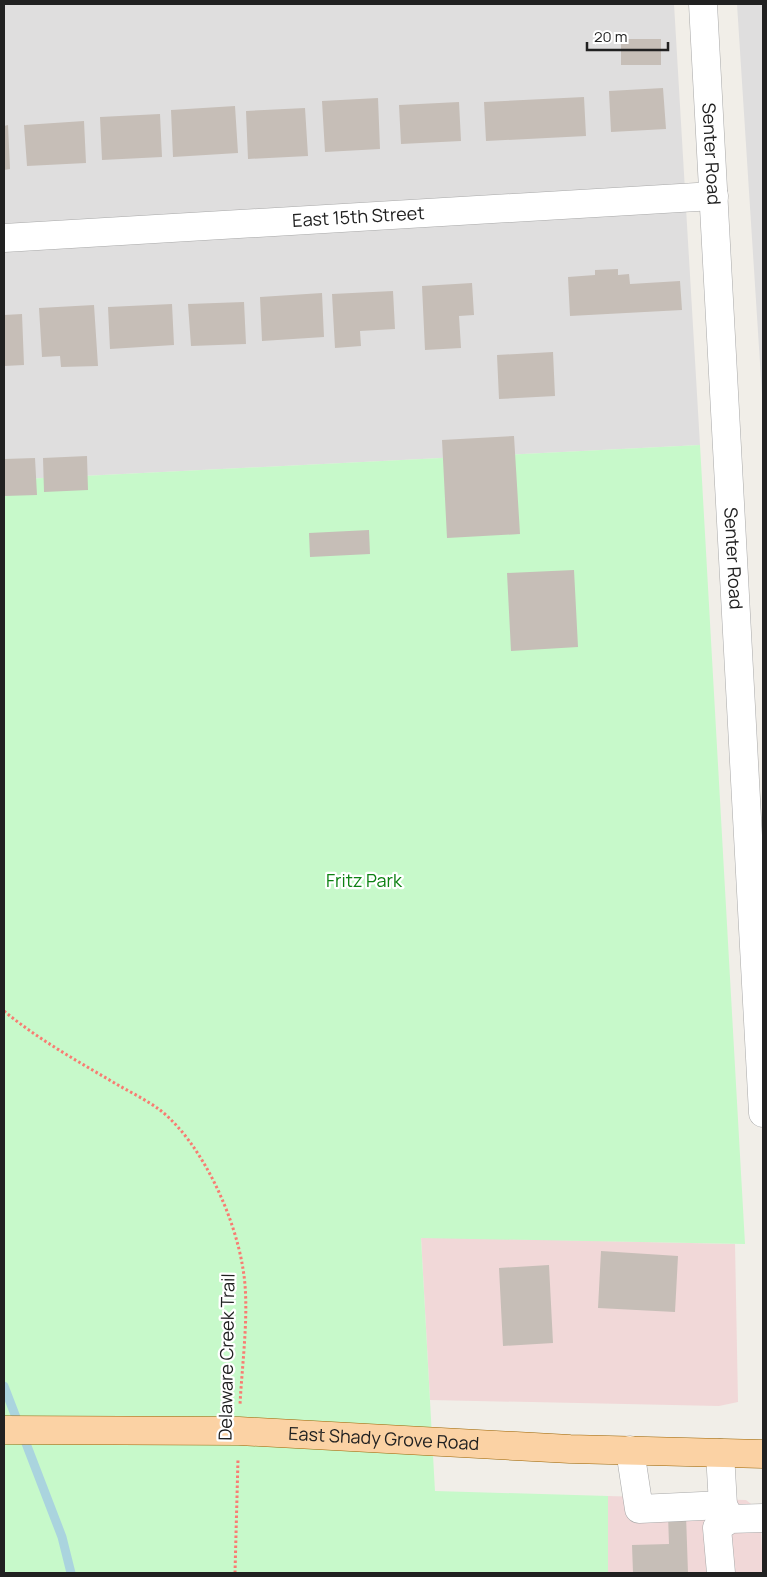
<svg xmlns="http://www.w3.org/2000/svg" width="767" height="1577" font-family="Manrope,sans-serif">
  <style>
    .residential { fill: #dfdede }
    .commercial { fill: #f1d8d8 }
    .park { fill: #c7f9ca }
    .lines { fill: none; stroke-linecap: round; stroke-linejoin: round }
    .stream { stroke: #aad4de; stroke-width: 9 }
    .building { fill: #c6beb7 }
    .minor-casing { stroke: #a8a8a8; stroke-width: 29 }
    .major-casing { stroke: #9c6402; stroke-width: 29 }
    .path { stroke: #f87c72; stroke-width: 3; stroke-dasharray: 2.5 2.5; stroke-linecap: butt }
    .minor { stroke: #fff; stroke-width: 28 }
    .major { stroke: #fbd2a4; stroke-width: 28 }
    .labels { text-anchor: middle; stroke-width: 4.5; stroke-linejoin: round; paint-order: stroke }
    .street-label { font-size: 18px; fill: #212121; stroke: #fff }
    .park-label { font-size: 18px; fill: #0d8113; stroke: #fff }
  </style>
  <rect width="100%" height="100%" fill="#f1eee8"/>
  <path class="residential" d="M 4,4 L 674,4 L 700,445 L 4,480 Z
    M 737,4 L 763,4 L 763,410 Z"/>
  <path class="commercial" d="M 421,1237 L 735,1244 L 738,1402 L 719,1406 L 430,1400 Z
    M 608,1496 L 746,1500 L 760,1511 L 763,1573 L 608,1573 Z"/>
  <path class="park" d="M 700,445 L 745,1244 L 421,1238 L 435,1491 L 608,1496 L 608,1573 L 4,1573 L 4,480 Z"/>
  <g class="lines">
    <path class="stream" d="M 4,1386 L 62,1537 L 71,1573"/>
  </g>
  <path class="building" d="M 621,39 L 661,39 L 661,65 L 621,65 Z
    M 663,88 L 666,129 L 611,132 L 609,91 Z
    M 584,97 L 586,136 L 486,141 L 484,102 Z
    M 378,98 L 380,149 L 325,152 L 322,101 Z
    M 459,102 L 461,141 L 401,144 L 399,105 Z
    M 235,106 L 238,153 L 173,157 L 171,110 Z
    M 305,108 L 308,156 L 248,159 L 246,111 Z
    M 160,114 L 162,157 L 102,160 L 100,117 Z
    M 84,121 L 86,163 L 27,166 L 24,125 Z
    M 8,125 L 10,169 L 4,170 L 4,126 Z
    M 618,269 L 618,275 L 629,274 L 630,284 L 680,281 L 682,310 L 570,316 L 568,277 L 595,275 L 595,270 Z
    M 472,283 L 474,315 L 459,316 L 461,348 L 425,350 L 422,286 Z
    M 393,291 L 395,329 L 360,331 L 361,346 L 335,348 L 332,294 Z
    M 322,293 L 324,337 L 262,341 L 260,297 Z
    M 244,302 L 246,344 L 191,346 L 188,304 Z
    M 172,304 L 174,345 L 110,349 L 108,307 Z
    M 94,305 L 98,366 L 61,367 L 60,356 L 42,357 L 39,308 Z
    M 22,314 L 24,365 L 4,366 L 4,315 Z
    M 553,352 L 555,396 L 499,399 L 497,355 Z
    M 514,436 L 520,534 L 447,538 L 442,440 Z
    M 87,456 L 88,490 L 44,492 L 43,458 Z
    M 35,458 L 37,495 L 4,496 L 4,459 Z
    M 369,530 L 370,554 L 310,557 L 309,533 Z
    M 574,570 L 578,647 L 511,651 L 507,573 Z
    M 601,1251 L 678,1256 L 675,1312 L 598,1308 Z
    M 549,1265 L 553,1343 L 503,1346 L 499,1268 Z
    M 668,1515 L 686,1515 L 688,1573 L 633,1573 L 632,1545 L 669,1544 Z"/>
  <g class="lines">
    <defs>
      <g id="minor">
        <path id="s1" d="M 703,4 L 763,1113"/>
        <path id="s2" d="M 4,238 L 714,196"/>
        <path d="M 630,1450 L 639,1509 L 723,1505"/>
        <path d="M 720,1453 L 723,1505 L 730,1519"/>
        <path d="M 721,1573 L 717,1528 L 730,1519 L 763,1518"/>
      </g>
      <g id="major">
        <path id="s3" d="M 4,1430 L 239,1431 L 570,1449 L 763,1454"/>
      </g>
    </defs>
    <use href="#minor" class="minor-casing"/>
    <use href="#major" class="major-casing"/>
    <path class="path" d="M 4,1011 C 39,1040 79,1062 118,1085 C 132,1093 148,1101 160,1110 C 202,1143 235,1217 243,1269 C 250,1309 242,1363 240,1405
      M 235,1573 L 238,1459"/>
    <use href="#minor" class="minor"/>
    <use href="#major" class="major"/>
  </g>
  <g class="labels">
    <g class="street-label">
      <text dy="6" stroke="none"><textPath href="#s1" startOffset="150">Senter Road</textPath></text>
      <text dy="6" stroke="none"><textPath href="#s2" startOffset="355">East 15th Street</textPath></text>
      <text dy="6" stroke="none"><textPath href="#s1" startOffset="555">Senter Road</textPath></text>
      <text transform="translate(227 1357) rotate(-89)" y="6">Delaware Creek Trail</text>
      <text dy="6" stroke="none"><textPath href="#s3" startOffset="380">East Shady Grove Road</textPath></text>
    </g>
    <g class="park-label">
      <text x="364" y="887">Fritz Park</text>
    </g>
  </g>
  <rect width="767" height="1577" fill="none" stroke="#212121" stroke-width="10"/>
  <path d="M587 42v8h81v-8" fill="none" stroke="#212121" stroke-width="2.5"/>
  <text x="594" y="42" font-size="15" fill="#212121" stroke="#ffffff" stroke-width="4" paint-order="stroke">20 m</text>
</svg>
